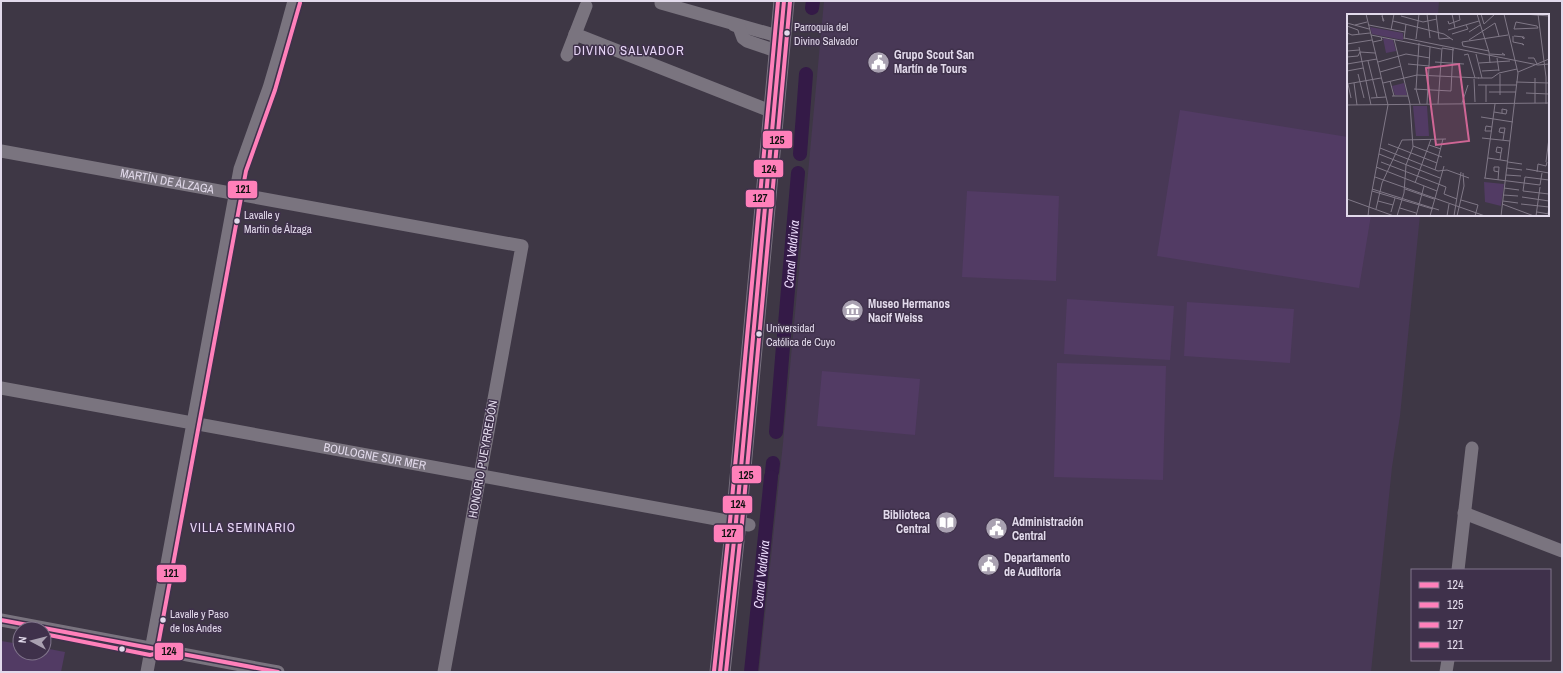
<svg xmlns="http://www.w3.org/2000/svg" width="1563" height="673" font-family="'Archivo Narrow',sans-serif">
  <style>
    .built { fill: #483856 }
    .green { fill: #523b64 }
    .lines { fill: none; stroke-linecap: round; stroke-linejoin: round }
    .canal { stroke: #341a47; stroke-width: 14 }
    .minor { stroke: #7a747f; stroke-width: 13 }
    .primary { stroke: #7a7380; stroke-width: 21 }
    .bus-1-casing { stroke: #3f314b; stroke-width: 7 }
    .bus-2-casing { stroke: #3f314b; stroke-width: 7 }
    .bus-3-casing { stroke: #3f314b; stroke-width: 7 }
    .bus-4-casing { stroke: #3f314b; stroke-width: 7 }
    .bus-1 { stroke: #ff80ba; stroke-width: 4 }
    .bus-2 { stroke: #ff80ba; stroke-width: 4 }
    .bus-3 { stroke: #ff80ba; stroke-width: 4 }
    .bus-4 { stroke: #ff80ba; stroke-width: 4 }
    .bus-dot { fill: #e2daeb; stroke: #3f314b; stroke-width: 1.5 }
    .labels { text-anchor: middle; stroke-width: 3; stroke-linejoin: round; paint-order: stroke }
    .bus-label { font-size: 11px; fill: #e2daeb; stroke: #3f314b; text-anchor: start }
    .poi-label { font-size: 12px; font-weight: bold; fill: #e2daeb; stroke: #3f314b; text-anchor: start }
    .street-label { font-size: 12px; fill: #e2daeb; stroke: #3f314b }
    .neighbourhood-label { font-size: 13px; letter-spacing: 1px; fill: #e8d7f8; stroke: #3f314b }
    .water-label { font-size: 13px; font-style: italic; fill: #ecdbfc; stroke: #3f314b }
    .inset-road { fill: none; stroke: #807887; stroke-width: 1 }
    .view { fill: #cf6695; fill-opacity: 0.15; stroke: #cf6695; stroke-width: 2 }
    .inset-edge { fill: none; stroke: #e2daeb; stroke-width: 2 }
    .line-badge { stroke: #3f314b; stroke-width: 1.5 }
    .pale-badge-label { font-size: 11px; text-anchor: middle; font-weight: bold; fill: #111 }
  </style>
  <rect width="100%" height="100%" fill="#3e3745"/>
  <path class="built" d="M 824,1 L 1439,1 L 1438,15 L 1348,15 L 1348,215 L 1420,215 L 1400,416 L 1392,467 L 1371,672 L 759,672 L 783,443 Z"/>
  <path class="green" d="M 1180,110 L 1348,137 L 1348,215 L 1371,215 L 1359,288 L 1157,256 Z
    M 967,191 L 1059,196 L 1056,281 L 962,277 Z
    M 1067,299 L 1174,306 L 1170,360 L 1064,354 Z
    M 1187,302 L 1294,309 L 1290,363 L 1184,356 Z
    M 1057,363 L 1166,366 L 1163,480 L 1054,477 Z
    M 822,371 L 920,379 L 915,435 L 817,426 Z
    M 1,641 L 20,644 L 20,653 L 44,653 L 44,648 L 65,652 L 61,672 L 1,672 Z"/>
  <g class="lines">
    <g class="canal">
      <path d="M 812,8 L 813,1"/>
      <path d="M 800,154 L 806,74"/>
      <path id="s1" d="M 784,336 L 798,173"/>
      <path d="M 776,432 L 783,346"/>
      <path d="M 772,472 L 773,463"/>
      <path id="s2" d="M 751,672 L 771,477"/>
    </g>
    <g class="minor">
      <path d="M 661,1 L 661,3 L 781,37"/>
      <path d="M 734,25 L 739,27 L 743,38 L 747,41 L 779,52"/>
      <path d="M 575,34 L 773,112"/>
      <path d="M 567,55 L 586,6"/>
      <path id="s3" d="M 1,151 L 522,246 L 444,672"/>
      <path id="s4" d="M 1,388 L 749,525"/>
      <path d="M 1464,513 L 1562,551"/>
      <path d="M 1458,570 L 1472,448"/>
      <path d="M 1,620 L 278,672"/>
      <path d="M 147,672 L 240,169 L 269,88 L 283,41 L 294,1"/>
      <path d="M 1446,672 L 1448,660"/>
    </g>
    <path class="primary" d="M 720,672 L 736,522 L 784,1"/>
    <defs>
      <path id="bus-1" d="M 1,620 L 278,672
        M 720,672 L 736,522 L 784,1"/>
      <path id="bus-2" d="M 726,672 L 742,523 L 790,2"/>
      <path id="bus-3" d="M 714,671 L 730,521 L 778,1"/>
      <path id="bus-4" d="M 44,634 L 150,655 L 154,654 L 157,651 L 246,171 L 275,90 L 300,3"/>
    </defs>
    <use href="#bus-1" class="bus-1-casing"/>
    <use href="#bus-2" class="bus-2-casing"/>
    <use href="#bus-3" class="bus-3-casing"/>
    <use href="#bus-4" class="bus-4-casing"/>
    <use href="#bus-1" class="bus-1"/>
    <use href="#bus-2" class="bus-2"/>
    <use href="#bus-3" class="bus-3"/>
    <use href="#bus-4" class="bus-4"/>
  </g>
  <defs>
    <symbol id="civic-disc" viewBox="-11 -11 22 22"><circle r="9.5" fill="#a9a1b1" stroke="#3f314b"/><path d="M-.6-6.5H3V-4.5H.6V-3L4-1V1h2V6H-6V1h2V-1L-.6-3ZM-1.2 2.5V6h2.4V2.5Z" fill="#fff"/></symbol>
    <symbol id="museum-disc" viewBox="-11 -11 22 22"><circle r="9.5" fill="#a9a1b1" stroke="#3f314b"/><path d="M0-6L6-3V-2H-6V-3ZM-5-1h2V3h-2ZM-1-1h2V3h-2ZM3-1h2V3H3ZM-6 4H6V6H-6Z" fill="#fff"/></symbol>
    <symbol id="library-disc" viewBox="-11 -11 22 22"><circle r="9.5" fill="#a9a1b1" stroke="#3f314b"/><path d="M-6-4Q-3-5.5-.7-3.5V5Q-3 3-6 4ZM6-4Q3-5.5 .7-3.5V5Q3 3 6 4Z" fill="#fff"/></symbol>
  </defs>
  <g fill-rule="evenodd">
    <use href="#civic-disc" x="866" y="50" width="25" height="25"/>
    <use href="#museum-disc" x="840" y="298" width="25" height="25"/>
    <use href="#library-disc" x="934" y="510" width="25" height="25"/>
    <use href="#civic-disc" x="984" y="516" width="25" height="25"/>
    <use href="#civic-disc" x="976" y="552" width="25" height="25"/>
  </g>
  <g class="bus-dot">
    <circle cx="787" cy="33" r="3.5"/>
    <circle cx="237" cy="221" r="3.5"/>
    <circle cx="759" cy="334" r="3.5"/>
    <circle cx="163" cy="620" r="3.5"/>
    <circle cx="122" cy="649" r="3.5"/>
  </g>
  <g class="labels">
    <g class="bus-label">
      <text x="794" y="31">Parroquia del<tspan x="794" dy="14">Divino Salvador</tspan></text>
      <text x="244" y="219">Lavalle y<tspan x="244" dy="14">Martín de Álzaga</tspan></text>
      <text x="766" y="332">Universidad<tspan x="766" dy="14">Católica de Cuyo</tspan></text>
      <text x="170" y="618">Lavalle y Paso<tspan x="170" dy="14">de los Andes</tspan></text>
    </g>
    <g class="poi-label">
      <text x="894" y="59">Grupo Scout San<tspan x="894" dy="14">Martín de Tours</tspan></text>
      <text x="868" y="308">Museo Hermanos<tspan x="868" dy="14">Nacif Weiss</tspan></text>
      <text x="930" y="519" text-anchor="end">Biblioteca<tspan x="930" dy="14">Central</tspan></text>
      <text x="1012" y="526">Administración<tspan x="1012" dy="14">Central</tspan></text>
      <text x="1004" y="562">Departamento<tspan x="1004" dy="14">de Auditoría</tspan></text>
    </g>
    <g class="street-label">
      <text dy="4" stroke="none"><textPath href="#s3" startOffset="169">MARTÍN DE ÁLZAGA</textPath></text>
      <text dy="4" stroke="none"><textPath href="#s4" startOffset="380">BOULOGNE SUR MER</textPath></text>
      <text transform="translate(483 459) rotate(-80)" y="4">HONORIO PUEYRREDÓN</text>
    </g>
    <g class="neighbourhood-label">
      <text x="629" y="55">DIVINO SALVADOR</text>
      <text x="243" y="532">VILLA SEMINARIO</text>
    </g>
    <g class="water-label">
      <text dy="5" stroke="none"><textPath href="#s1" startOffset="82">Canal Valdivia</textPath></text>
      <text dy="5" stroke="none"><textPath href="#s2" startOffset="98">Canal Valdivia</textPath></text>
    </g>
  </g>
  <g transform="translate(1347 14)">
    <rect width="202" height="202" fill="#3e3745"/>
    <path d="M 23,13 L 56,19 L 56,26 L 25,20 ZM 36,24 L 46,26 L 49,37 L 39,39 ZM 57,69 L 60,81 L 48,81 L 45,72 ZM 66,92 L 80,92 L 82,122 L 69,122 ZM 137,168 L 157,170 L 154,192 L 138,188 Z" fill="#523b64"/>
    <path class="inset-road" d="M 19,0 L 41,91 L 22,193 L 47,202M 35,0 L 36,7 L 37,7 L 35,2M 80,0 L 83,24M 89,0 L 92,25 L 103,24M 105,0 L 108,14M 130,0 L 142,38 L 143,49M 134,0 L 137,10 L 148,0M 177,0 L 202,2M 191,0 L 199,63 L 199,90M 54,2 L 76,8 L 90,5M 46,7 L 97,20 L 106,26M 101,7 L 102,10 L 113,6 L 112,0M 169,8 L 190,12 L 191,14 L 167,15 ZM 0,9 L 22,15M 8,11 L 20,8M 22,11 L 58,18M 0,12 L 11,16 L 12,20M 44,16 L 47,0M 101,16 L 132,7M 122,18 L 133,11M 0,19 L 5,21 L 23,19M 105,20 L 121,15 L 119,11M 24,21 L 94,35M 166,22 L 166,28 L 176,30 L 177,31 L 175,30M 167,22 L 177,23 L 177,25 L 175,23M 57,24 L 191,51 L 202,50M 47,25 L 63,90M 57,25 L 59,10M 69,25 L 72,0M 122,26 L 148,9 L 152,22M 26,28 L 35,26 L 34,23M 72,29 L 69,75 L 73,90M 0,30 L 25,26M 12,33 L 24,91M 0,37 L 12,36M 142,37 L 116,32 L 115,28 L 161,21M 129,40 L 135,64M 143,40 L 158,41 L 155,39M 117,41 L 121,40 L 128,64M 0,43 L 11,42 L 13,38 L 28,39M 150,44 L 152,57M 181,44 L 187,44 L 190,50M 21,47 L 30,83M 31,48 L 59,40 L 83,44M 88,48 L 117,50M 132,49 L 163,47M 0,50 L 30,45M 61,50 L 82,52M 0,57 L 16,54M 135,57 L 152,56M 33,58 L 54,52M 171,58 L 202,45M 11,60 L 17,84M 131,64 L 145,64 L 152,59 L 170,55M 127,65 L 128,88M 43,67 L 47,82M 169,68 L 202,69M 7,69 L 10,91M 36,69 L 70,61 L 132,64M 0,70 L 34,64M 1,70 L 4,84M 131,71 L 169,71M 139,71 L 139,88M 67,75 L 104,77 L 106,34M 142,78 L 169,78M 179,79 L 202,80M 153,81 L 153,60M 45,82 L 61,82M 24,84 L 39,83M 115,89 L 121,71M 188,89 L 188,64M 80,90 L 83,33M 91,90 L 95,34 L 107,36M 0,91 L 202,89M 147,98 L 159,100M 155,99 L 155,95 L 160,96 L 159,100M 134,103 L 166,108M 145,117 L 138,117 L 139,112 L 145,113M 135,124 L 163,127M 156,126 L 158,114 L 153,114 L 152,118 L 157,119M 41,130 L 90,149M 82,131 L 94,135M 66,132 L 95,143M 33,134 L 91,157 L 100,156 L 122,164M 32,140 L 93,164M 141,144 L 160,147M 153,146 L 154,139 L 155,134 L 150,133 L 149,138 L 154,139M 34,148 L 99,173 L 97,180 L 110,185M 161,148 L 175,150M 199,148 L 202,124M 29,153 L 90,177M 160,154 L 175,156M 179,155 L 202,159M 88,156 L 96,125M 190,158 L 191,150 L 199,152 L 200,148M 159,161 L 174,162M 28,163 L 138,202M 137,164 L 193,171M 138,164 L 148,90M 151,166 L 152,153 L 147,153 L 147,157 L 152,158M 202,166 L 178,163 L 176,177 L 202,180M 68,169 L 84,125M 193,171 L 195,159M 157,174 L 172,176M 25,175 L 92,196M 58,175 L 87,185M 25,177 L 86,195M 156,181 L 171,182M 175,183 L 202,187M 0,185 L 22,193 L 21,202M 114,186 L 131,191 L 128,202M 31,187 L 46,191M 156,187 L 171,189M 155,190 L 187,202M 174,190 L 202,193 L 201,200M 53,194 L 69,199M 29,195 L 35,169 L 55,126 L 99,125M 44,198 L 48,184M 190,198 L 202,200M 50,202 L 57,179 L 59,151 L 66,133 L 63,90M 69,202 L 77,172M 83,202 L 97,152M 100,202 L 102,190M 107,202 L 114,158M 110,202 L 117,172 L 116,159M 154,202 L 171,59 L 157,0M 189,202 L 193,173"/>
    <path class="view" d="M 112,50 L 122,127 L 89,131 L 79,54 Z"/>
    <rect width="202" height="202" class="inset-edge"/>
  </g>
  <g class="line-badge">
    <rect x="762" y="130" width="31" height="19" rx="4" fill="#ff80ba"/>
    <rect x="753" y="159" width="31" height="19" rx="4" fill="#ff80ba"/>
    <rect x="227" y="180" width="31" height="19" rx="4" fill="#ff80ba"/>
    <rect x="745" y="189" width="30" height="19" rx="4" fill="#ff80ba"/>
    <rect x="731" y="465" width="31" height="19" rx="4" fill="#ff80ba"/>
    <rect x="722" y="495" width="31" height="19" rx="4" fill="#ff80ba"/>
    <rect x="713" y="524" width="31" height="19" rx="4" fill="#ff80ba"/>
    <rect x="156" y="564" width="31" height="19" rx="4" fill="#ff80ba"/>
    <rect x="154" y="642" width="30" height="19" rx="4" fill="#ff80ba"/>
  </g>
  <g class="pale-badge-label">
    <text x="777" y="144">125</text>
    <text x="769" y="173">124</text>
    <text x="243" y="193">121</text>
    <text x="760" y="202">127</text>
    <text x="746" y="479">125</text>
    <text x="738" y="508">124</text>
    <text x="729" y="537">127</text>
    <text x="171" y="577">121</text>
    <text x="169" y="655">124</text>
  </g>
  <rect width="1563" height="673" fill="none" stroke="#e2daeb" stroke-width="4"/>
  <rect x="1411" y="569" width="140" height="92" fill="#3f314b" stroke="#80758b"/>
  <rect x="1419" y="582" width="20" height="6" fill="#ff80ba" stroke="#80758b"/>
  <text x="1447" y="589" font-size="12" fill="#e2daeb">124</text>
  <rect x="1419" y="602" width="20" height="6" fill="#ff80ba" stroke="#80758b"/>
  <text x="1447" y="609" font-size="12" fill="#e2daeb">125</text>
  <rect x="1419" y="622" width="20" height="6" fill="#ff80ba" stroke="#80758b"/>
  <text x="1447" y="629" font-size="12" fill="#e2daeb">127</text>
  <rect x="1419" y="642" width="20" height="6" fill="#ff80ba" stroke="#80758b"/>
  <text x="1447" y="649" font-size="12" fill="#e2daeb">121</text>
  <g transform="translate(32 641) rotate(277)"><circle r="19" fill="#3f314b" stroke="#80758b"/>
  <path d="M0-3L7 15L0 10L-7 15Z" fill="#a9a1b1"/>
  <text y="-6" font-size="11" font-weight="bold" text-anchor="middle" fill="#e2daeb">N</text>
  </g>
</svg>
